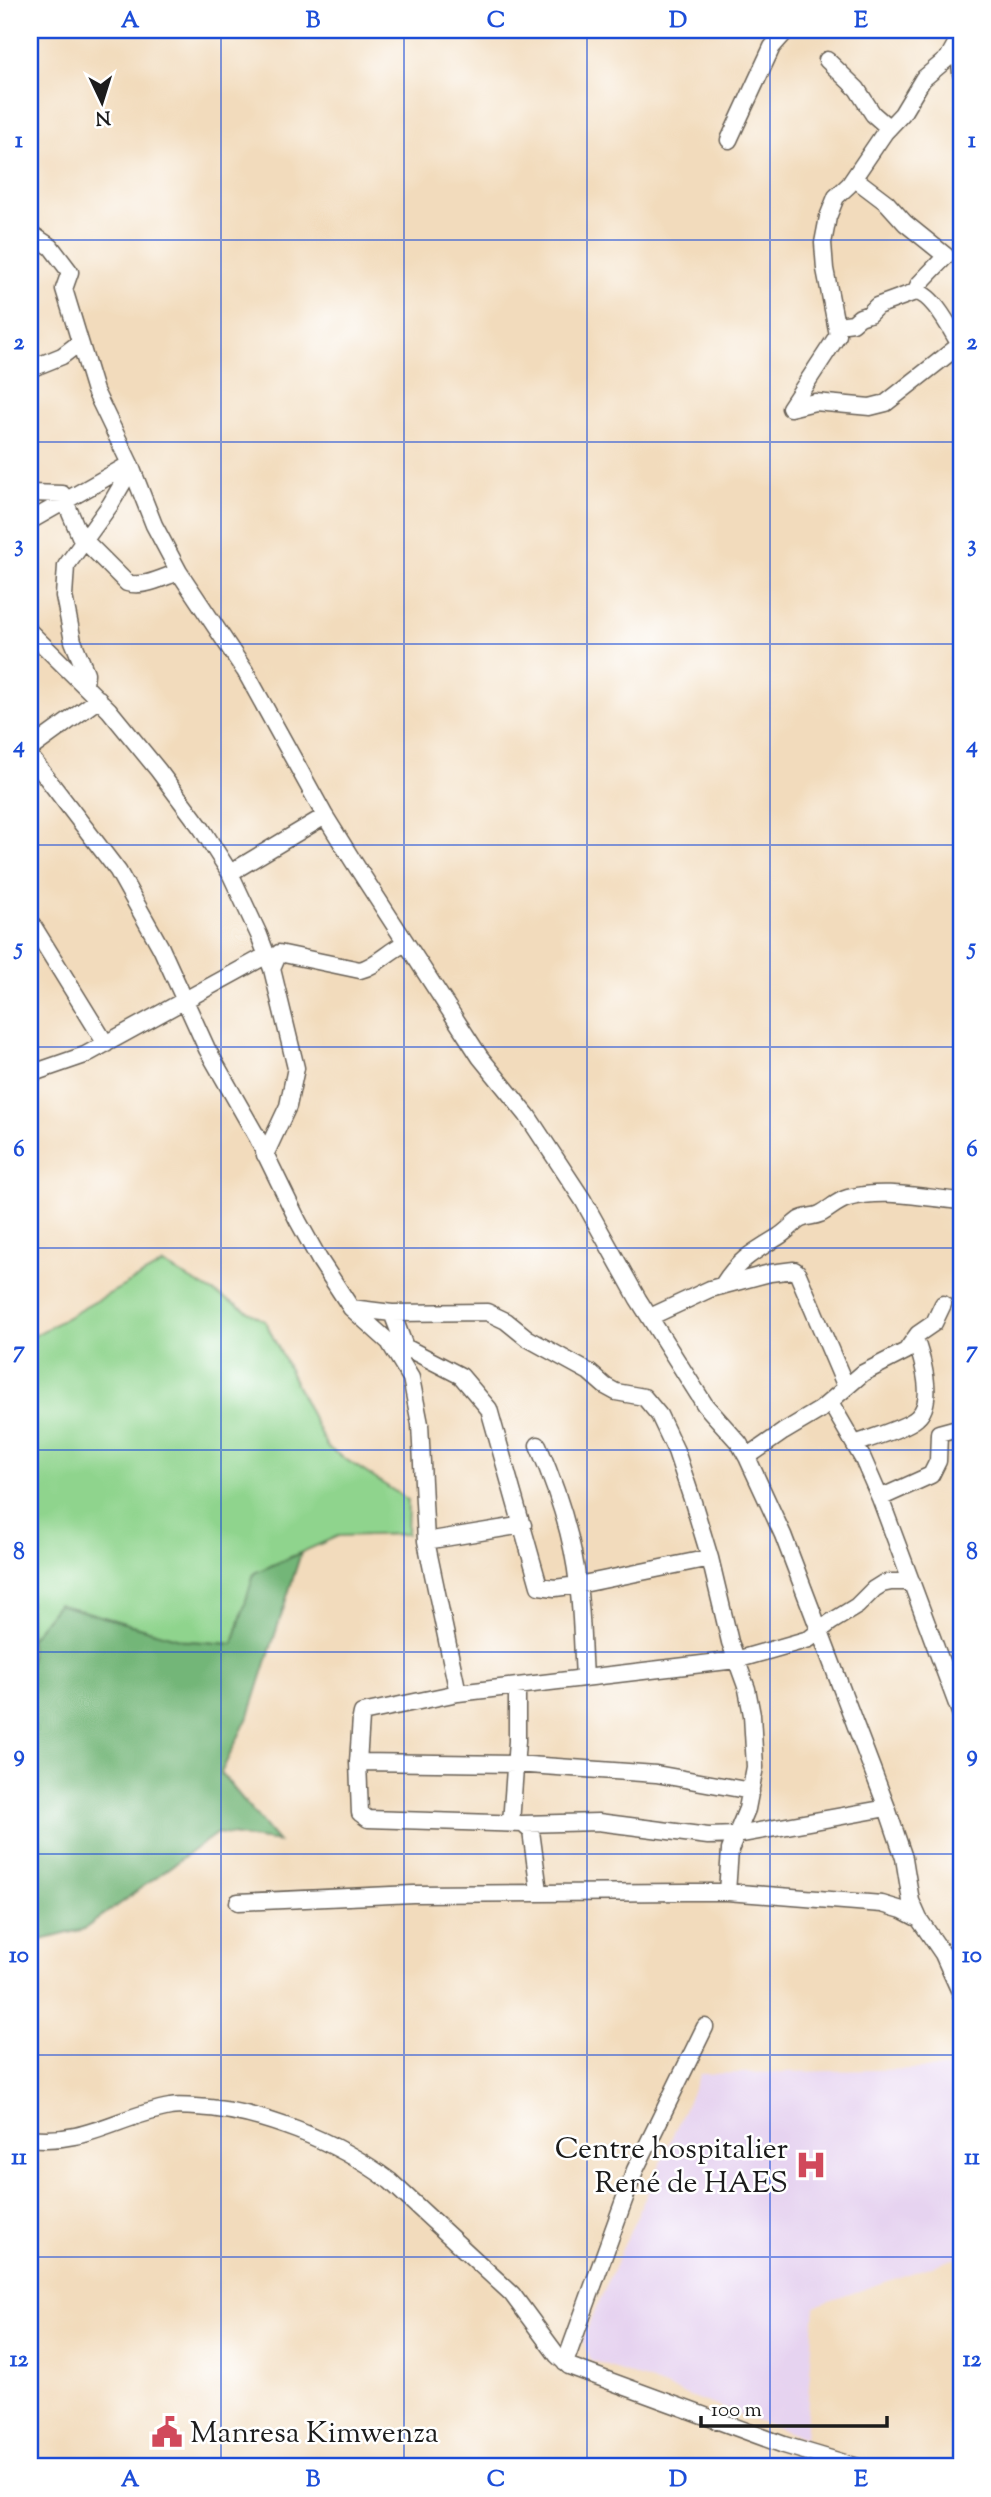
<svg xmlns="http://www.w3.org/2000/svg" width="991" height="2497" font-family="'Sorts Mill Goudy',serif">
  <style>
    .built { fill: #e6d3f0 }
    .green { fill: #8fd48d; stroke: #567854; stroke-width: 2 }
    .forest { fill: #73b678; stroke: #48694a; stroke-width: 2 }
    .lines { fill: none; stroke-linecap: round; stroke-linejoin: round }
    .minor-casing { stroke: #675f54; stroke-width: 19 }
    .minor { stroke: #fff; stroke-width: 16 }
    .grid { fill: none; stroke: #1d4ed8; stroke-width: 2; stroke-opacity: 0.55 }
    .labels { text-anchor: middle; stroke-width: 5; stroke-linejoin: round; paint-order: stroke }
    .poi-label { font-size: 30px; fill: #1c1c1c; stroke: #fff; text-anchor: end }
    .neatline { fill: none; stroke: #1d4ed8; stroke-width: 2.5 }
    .grid-label { font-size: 23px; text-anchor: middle; font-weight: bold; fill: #1d4ed8 }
  </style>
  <rect width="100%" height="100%" fill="#fff"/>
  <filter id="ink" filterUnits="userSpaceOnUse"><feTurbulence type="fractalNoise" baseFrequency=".0143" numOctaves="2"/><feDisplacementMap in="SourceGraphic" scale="14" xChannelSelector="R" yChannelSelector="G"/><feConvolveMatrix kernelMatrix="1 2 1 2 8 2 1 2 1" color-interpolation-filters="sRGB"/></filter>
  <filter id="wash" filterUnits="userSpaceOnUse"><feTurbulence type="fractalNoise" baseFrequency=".00686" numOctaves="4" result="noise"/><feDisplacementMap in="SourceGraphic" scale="28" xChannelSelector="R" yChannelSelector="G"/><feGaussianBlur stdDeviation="1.57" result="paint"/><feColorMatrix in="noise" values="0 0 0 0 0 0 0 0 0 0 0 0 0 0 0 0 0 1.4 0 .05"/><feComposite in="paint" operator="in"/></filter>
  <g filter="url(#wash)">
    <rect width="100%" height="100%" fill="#f2dbbc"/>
    <path class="built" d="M 961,2068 L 961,2256 L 815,2306 L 805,2438 L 591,2360 L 582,2340 L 700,2074 Z"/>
    <path class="green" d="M 163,1264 L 265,1321 L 327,1447 L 408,1500 L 407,1534 L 338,1536 L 255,1573 L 233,1644 L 187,1641 L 58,1604 L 30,1639 L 30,1338 Z"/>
    <path class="forest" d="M 301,1553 L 250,1713 L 221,1773 L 278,1842 L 217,1833 L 84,1929 L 30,1943 L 30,1639 L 58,1604 L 187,1641 L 233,1644 L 254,1573 Z"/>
  </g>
  <g filter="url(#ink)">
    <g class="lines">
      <defs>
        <path id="minor" d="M 958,39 L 961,73
          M 827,60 L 857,89 L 873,114 L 889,128
          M 729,140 L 772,47 L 787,30
          M 30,233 L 51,247 L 70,272 L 64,289 L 95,391 L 130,464 L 154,525 L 179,572 L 245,671 L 325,816 L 353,861 L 480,1057 L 527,1115 L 583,1200 L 638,1299 L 705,1405 L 739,1443 L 747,1457 L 783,1535 L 887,1808 L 904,1858 L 911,1901 L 919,1919 L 943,1954 L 961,1994
          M 915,292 C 933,293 951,330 960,345
          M 838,325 L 853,323 L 860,317 L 869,314 L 877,306 L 915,292 L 919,284 L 946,256 L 905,223 L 887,203 L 854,178
          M 30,369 L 62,356 L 79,343
          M 790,408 L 838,335 L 825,269 L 823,243 L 828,217 L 836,197 L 849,185 L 885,132 L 902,114 L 923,79 L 948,58 L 958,40
          M 790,408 L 815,402 L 870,407 L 886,403 L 961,344
          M 30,493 L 62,494 L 80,536 L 127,583 C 144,588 163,577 179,572
          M 30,521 L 130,464
          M 30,632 L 109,710 L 158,770 L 202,829 L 230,873 L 259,935 L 272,969 L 296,1068 L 288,1106 L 265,1155
          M 85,686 L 86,673 L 73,641 L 64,596 L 66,566 L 110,505 L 131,469
          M 30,749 L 99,699
          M 30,756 L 118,871 L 161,948 L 207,1049 L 257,1137 L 298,1221 L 319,1259 L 351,1308 L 389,1342 L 411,1378 L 420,1424 L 426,1541 L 458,1693
          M 230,873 L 325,816
          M 30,921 L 106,1044
          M 272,969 L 279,953 L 360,970 C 377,966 389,950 406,943
          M 30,1074 L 85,1055 L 267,955
          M 722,1286 C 738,1260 753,1252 778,1237 C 786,1232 792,1225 799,1220 C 806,1216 813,1217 820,1214 C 830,1209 837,1201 848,1198 C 884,1188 924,1198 961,1201
          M 351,1308 L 392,1313 L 487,1312 L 506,1321 L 527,1338 L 589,1372 L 605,1386 L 616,1392 L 644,1397 L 659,1415 L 676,1451 L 693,1502 L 710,1558 L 730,1642 L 747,1689 L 752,1715 L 755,1767 L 747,1809 L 730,1850 L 727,1892
          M 392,1313 L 405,1347 L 461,1376 L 489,1409 L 539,1586 L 555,1588 L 578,1585 L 710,1558
          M 650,1317 L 710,1289 L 770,1273 L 794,1270 L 797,1272 L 846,1387
          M 830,1402 L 863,1459 L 880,1498 L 961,1715
          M 855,1444 C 870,1438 906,1428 917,1418 C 936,1402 922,1358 915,1338
          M 538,1445 C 557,1489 573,1537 578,1585 C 582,1615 582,1646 584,1677
          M 747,1457 L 783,1432 L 820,1410 L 863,1373 L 906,1351 L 918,1334 L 934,1323 L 943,1304
          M 880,1498 L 931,1475 L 938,1461 L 939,1433 L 961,1427
          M 426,1541 L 523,1525
          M 358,1762 L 515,1764 L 656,1774 L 751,1791
          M 887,1808 L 737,1835 L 708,1836 L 598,1822 L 523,1824 L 368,1819 L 360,1813 L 358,1762 L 361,1718 L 362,1713 L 458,1693 L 736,1660 L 809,1639 L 831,1622 L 857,1606 L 874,1589 L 882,1584 L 891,1582 L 912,1582
          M 511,1823 L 517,1741 L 517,1686
          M 523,1824 L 531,1831 L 539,1891
          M 238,1902 L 413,1894 L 688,1892 L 727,1892 L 882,1904 L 902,1910 L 919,1919
          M 30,2138 C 84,2145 119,2116 170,2107 C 178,2105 188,2107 196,2107 C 261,2110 338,2142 390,2181 L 512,2294 L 557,2355 L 569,2366 L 784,2445 L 858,2467
          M 565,2363 L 635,2170 L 705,2027"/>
      </defs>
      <use href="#minor" class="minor-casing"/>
      <use href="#minor" class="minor"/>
    </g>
  </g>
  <path class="grid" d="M 221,30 L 221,2467M 404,30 L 404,2467M 587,30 L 587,2467M 770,30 L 770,2467M 30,240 L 961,240M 30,442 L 961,442M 30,644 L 961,644M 30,845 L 961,845M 30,1047 L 961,1047M 30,1248 L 961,1248M 30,1450 L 961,1450M 30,1652 L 961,1652M 30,1854 L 961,1854M 30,2055 L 961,2055M 30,2257 L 961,2257"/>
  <defs>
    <symbol id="hospital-bare" viewBox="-9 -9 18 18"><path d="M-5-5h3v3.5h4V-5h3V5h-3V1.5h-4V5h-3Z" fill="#d1495b" stroke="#fff" stroke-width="2.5" paint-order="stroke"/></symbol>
    <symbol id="civic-bare" viewBox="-9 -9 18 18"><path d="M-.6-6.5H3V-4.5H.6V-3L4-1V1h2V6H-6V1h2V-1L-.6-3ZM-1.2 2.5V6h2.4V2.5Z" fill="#d1495b" stroke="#fff" stroke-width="2.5" paint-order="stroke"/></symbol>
  </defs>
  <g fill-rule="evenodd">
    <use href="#hospital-bare" x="789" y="2143" width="44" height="44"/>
    <use href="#civic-bare" x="145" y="2410" width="44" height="44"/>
  </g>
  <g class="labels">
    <g class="poi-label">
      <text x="788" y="2158">Centre hospitalier<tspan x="788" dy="34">René de HAES</tspan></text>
      <text x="190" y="2442" text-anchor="start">Manresa Kimwenza</text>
    </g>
  </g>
  <rect width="991" height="2497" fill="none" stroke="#fff" stroke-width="77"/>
  <g transform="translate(102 102) rotate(176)" stroke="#ffffff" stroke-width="5" paint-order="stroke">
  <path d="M0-5L12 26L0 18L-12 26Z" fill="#1c1c1c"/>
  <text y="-10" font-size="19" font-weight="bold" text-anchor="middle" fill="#1c1c1c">N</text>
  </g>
  <path d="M701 2416v10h186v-10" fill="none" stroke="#1c1c1c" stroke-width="3.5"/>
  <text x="711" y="2416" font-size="21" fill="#1c1c1c" stroke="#ffffff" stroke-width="5" paint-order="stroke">100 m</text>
  <rect x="38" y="38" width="915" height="2420" class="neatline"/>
  <g class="grid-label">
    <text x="130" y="27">A</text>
    <text x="313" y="27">B</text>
    <text x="496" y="27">C</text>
    <text x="678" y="27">D</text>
    <text x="861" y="27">E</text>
    <text x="19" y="147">1</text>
    <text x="972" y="147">1</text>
    <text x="19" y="349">2</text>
    <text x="972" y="349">2</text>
    <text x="19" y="551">3</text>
    <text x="972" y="551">3</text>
    <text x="19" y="752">4</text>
    <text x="972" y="752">4</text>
    <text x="19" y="954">5</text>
    <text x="972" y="954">5</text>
    <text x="19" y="1156">6</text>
    <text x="972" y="1156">6</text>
    <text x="19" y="1357">7</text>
    <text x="972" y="1357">7</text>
    <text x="19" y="1559">8</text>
    <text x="972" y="1559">8</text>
    <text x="19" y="1761">9</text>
    <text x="972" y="1761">9</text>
    <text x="19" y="1962">10</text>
    <text x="972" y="1962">10</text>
    <text x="19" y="2164">11</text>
    <text x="972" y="2164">11</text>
    <text x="19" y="2366">12</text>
    <text x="972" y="2366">12</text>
    <text x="130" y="2486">A</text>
    <text x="313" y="2486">B</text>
    <text x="496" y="2486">C</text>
    <text x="678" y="2486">D</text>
    <text x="861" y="2486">E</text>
  </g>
</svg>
